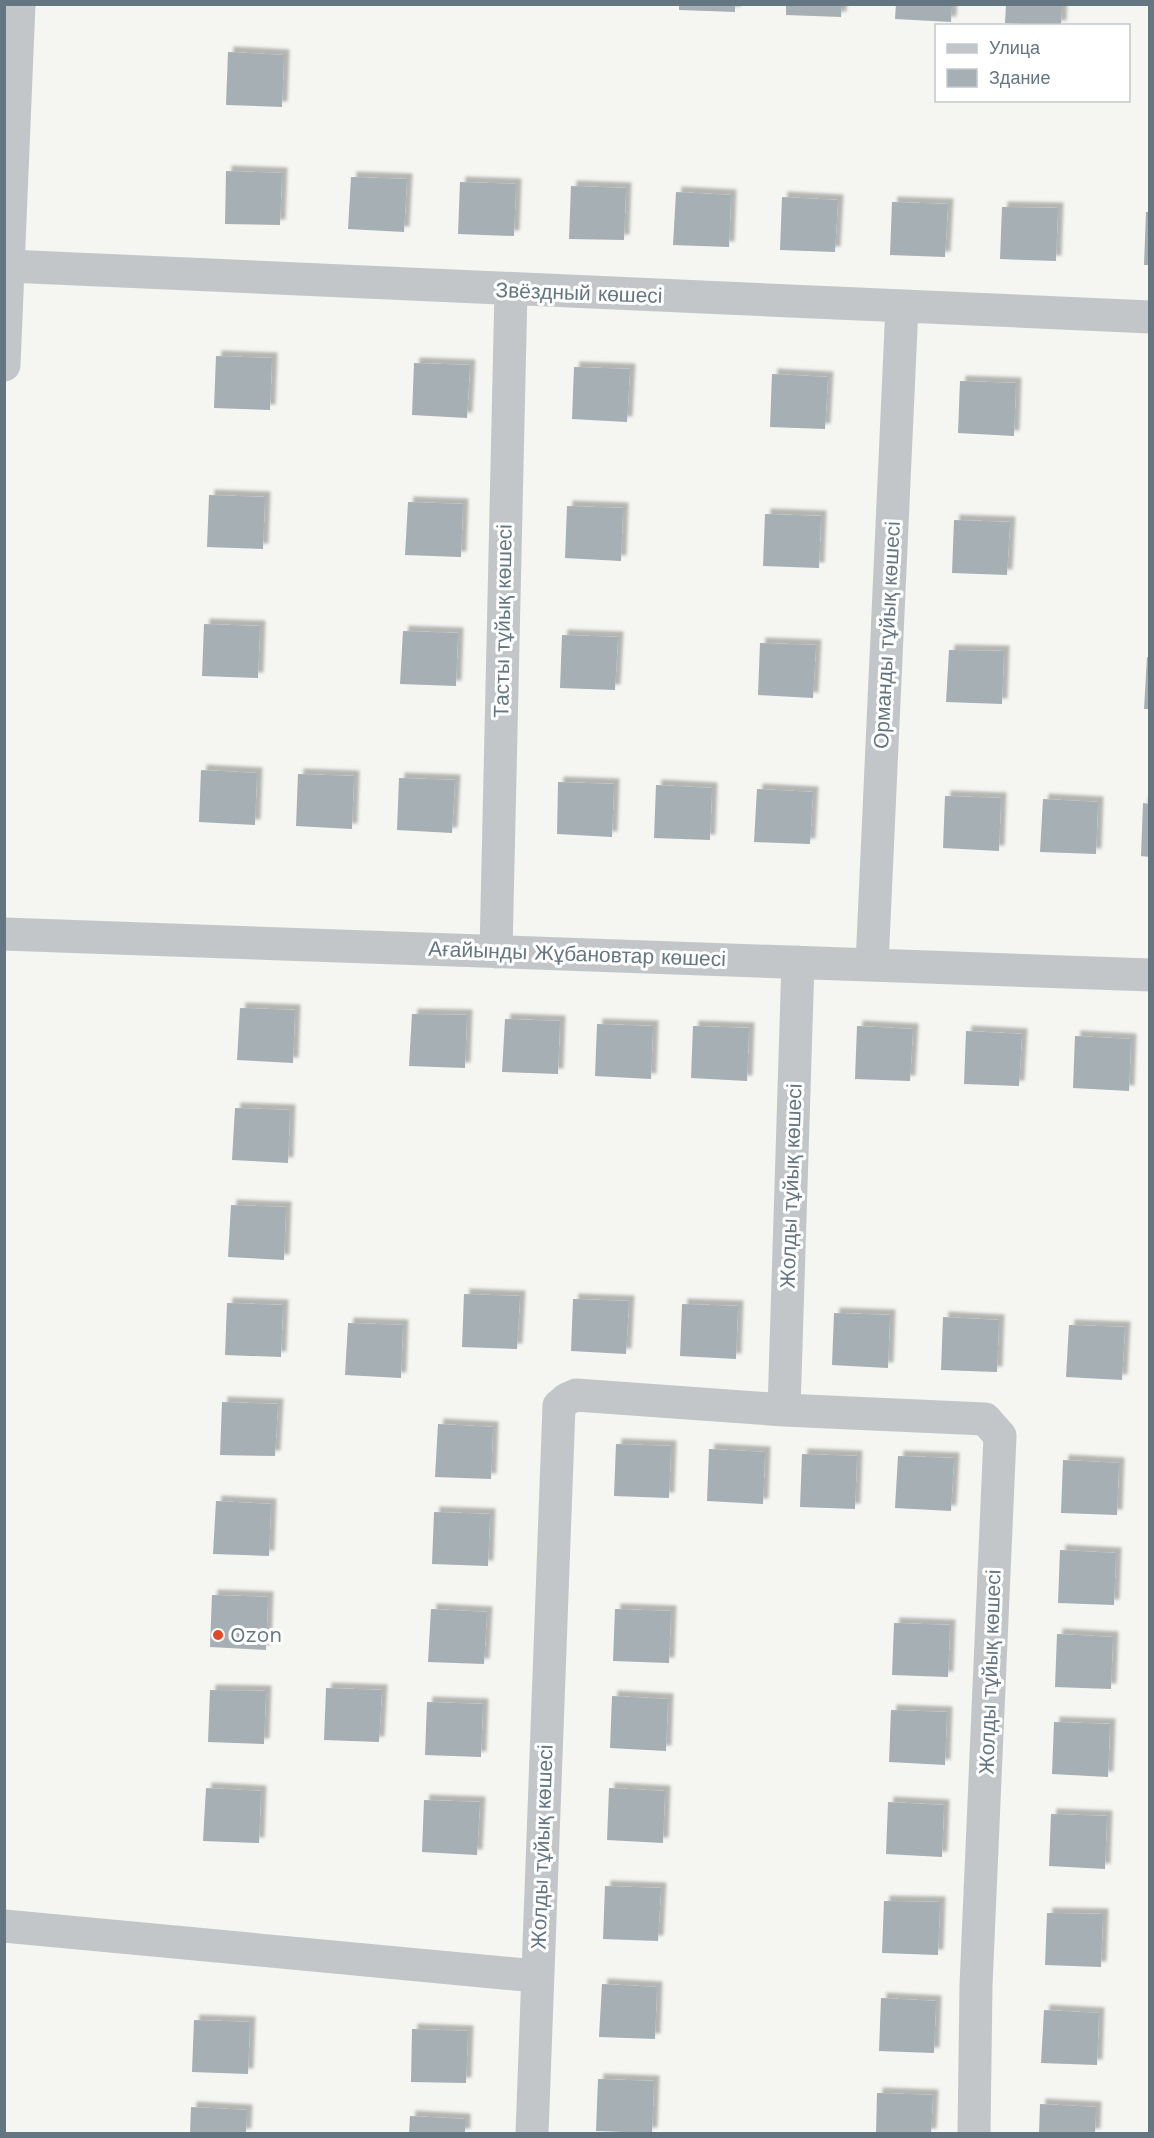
<svg xmlns="http://www.w3.org/2000/svg" width="1154" height="2138" font-family="'Work Sans',sans-serif">
  <style>
    .building { fill: #a6afb4; filter: url(#shadow) }
    .lines { fill: none; stroke-linecap: round; stroke-linejoin: round }
    .minor { stroke: #c2c6c9; stroke-width: 33 }
    .poi-dot { fill: #e14925; stroke: #fff; stroke-width: 2 }
    .labels { text-anchor: middle; stroke-width: 6; stroke-linejoin: round; paint-order: stroke }
    .street-label { font-size: 21px; fill: #647682; stroke: #fff }
    .poi-label { font-size: 21px; fill: #647682; stroke: #fff; text-anchor: start }
  </style>
  <defs>
    <filter id="shadow"><feDropShadow dx="5.5" dy="-5.5" stdDeviation="1.5" flood-color="#0004"/></filter>
  </defs>
  <rect width="100%" height="100%" fill="#f5f5f1"/>
  <path class="building" d="M 679,4 L 735,4 L 735,12 L 679,10 Z
    M 786,4 L 842,4 L 841,17 L 786,15 Z
    M 896,4 L 952,4 L 951,22 L 895,19 Z
    M 1006,4 L 1062,4 L 1061,26 L 1005,23 Z
    M 228,52 L 284,55 L 282,107 L 226,105 Z
    M 226,171 L 282,173 L 280,225 L 225,224 Z
    M 351,177 L 407,179 L 404,232 L 348,229 Z
    M 460,182 L 516,184 L 514,236 L 458,234 Z
    M 571,186 L 626,188 L 624,240 L 569,239 Z
    M 676,192 L 731,195 L 729,247 L 673,245 Z
    M 782,197 L 838,200 L 835,252 L 780,250 Z
    M 892,202 L 948,204 L 945,257 L 890,255 Z
    M 1002,207 L 1058,208 L 1056,261 L 1000,259 Z
    M 1146,212 L 1150,212 L 1150,265 L 1144,265 Z
    M 216,356 L 272,358 L 270,410 L 214,408 Z
    M 414,363 L 470,365 L 467,418 L 412,415 Z
    M 574,367 L 630,369 L 627,422 L 572,419 Z
    M 772,374 L 828,377 L 825,429 L 770,427 Z
    M 960,381 L 1016,383 L 1014,436 L 958,433 Z
    M 209,495 L 265,497 L 263,549 L 207,547 Z
    M 408,502 L 463,504 L 461,557 L 405,555 Z
    M 567,506 L 623,508 L 621,561 L 565,558 Z
    M 765,514 L 821,516 L 819,568 L 763,566 Z
    M 954,520 L 1010,522 L 1007,575 L 952,573 Z
    M 204,624 L 260,626 L 258,678 L 202,676 Z
    M 403,631 L 458,633 L 456,686 L 400,684 Z
    M 562,635 L 618,637 L 615,690 L 560,688 Z
    M 760,643 L 816,645 L 813,698 L 758,695 Z
    M 949,650 L 1004,651 L 1002,704 L 946,702 Z
    M 1147,657 L 1150,657 L 1150,709 L 1144,709 Z
    M 201,770 L 257,773 L 255,825 L 199,822 Z
    M 298,774 L 354,776 L 352,829 L 296,826 Z
    M 399,778 L 455,780 L 452,833 L 397,830 Z
    M 558,782 L 614,784 L 612,837 L 557,834 Z
    M 656,785 L 712,788 L 710,840 L 654,838 Z
    M 757,789 L 813,792 L 810,844 L 754,842 Z
    M 945,796 L 1001,798 L 999,851 L 943,848 Z
    M 1043,799 L 1098,802 L 1096,854 L 1040,852 Z
    M 1143,803 L 1150,804 L 1150,857 L 1141,856 Z
    M 240,1008 L 295,1010 L 293,1063 L 237,1060 Z
    M 412,1014 L 467,1015 L 465,1068 L 409,1066 Z
    M 505,1019 L 560,1021 L 558,1074 L 502,1072 Z
    M 597,1024 L 653,1026 L 651,1079 L 595,1076 Z
    M 693,1026 L 749,1028 L 747,1081 L 691,1078 Z
    M 857,1026 L 913,1029 L 910,1081 L 855,1079 Z
    M 966,1031 L 1022,1034 L 1019,1086 L 964,1084 Z
    M 1075,1036 L 1131,1039 L 1129,1091 L 1073,1088 Z
    M 235,1108 L 290,1110 L 288,1163 L 232,1160 Z
    M 231,1205 L 286,1207 L 284,1260 L 228,1257 Z
    M 464,1294 L 520,1296 L 517,1349 L 462,1347 Z
    M 573,1299 L 629,1301 L 626,1354 L 571,1351 Z
    M 227,1303 L 283,1305 L 281,1357 L 225,1355 Z
    M 682,1304 L 738,1306 L 736,1359 L 680,1356 Z
    M 834,1313 L 890,1315 L 888,1368 L 832,1365 Z
    M 943,1317 L 999,1320 L 997,1372 L 941,1370 Z
    M 348,1323 L 403,1325 L 401,1378 L 345,1375 Z
    M 1069,1325 L 1125,1327 L 1122,1380 L 1066,1377 Z
    M 222,1402 L 278,1404 L 275,1456 L 220,1455 Z
    M 438,1424 L 493,1427 L 491,1479 L 435,1477 Z
    M 616,1444 L 671,1446 L 669,1498 L 614,1496 Z
    M 709,1449 L 765,1452 L 763,1504 L 707,1501 Z
    M 802,1454 L 857,1456 L 855,1509 L 800,1507 Z
    M 898,1456 L 954,1458 L 951,1511 L 895,1508 Z
    M 1063,1460 L 1119,1463 L 1117,1515 L 1061,1513 Z
    M 216,1501 L 271,1504 L 269,1556 L 213,1554 Z
    M 434,1512 L 490,1514 L 488,1566 L 432,1564 Z
    M 1060,1550 L 1116,1553 L 1114,1605 L 1058,1603 Z
    M 212,1595 L 268,1597 L 266,1650 L 210,1647 Z
    M 431,1609 L 487,1612 L 484,1664 L 428,1662 Z
    M 615,1609 L 671,1611 L 669,1663 L 613,1661 Z
    M 894,1623 L 950,1625 L 948,1677 L 892,1675 Z
    M 1057,1634 L 1113,1637 L 1111,1689 L 1055,1687 Z
    M 326,1688 L 382,1690 L 379,1742 L 324,1740 Z
    M 210,1690 L 266,1691 L 264,1744 L 208,1742 Z
    M 612,1696 L 668,1699 L 666,1751 L 610,1748 Z
    M 427,1702 L 483,1704 L 481,1757 L 425,1755 Z
    M 891,1710 L 947,1712 L 945,1765 L 889,1762 Z
    M 1054,1722 L 1110,1724 L 1108,1777 L 1052,1774 Z
    M 206,1788 L 261,1791 L 259,1843 L 203,1841 Z
    M 609,1788 L 665,1791 L 663,1843 L 607,1840 Z
    M 424,1800 L 480,1802 L 477,1855 L 422,1852 Z
    M 888,1802 L 944,1805 L 942,1857 L 886,1854 Z
    M 1051,1814 L 1107,1816 L 1105,1869 L 1049,1866 Z
    M 605,1886 L 661,1888 L 658,1941 L 603,1939 Z
    M 884,1901 L 940,1902 L 938,1955 L 882,1953 Z
    M 1047,1913 L 1103,1914 L 1101,1967 L 1045,1965 Z
    M 602,1984 L 657,1987 L 655,2039 L 599,2037 Z
    M 881,1998 L 936,2001 L 934,2053 L 879,2051 Z
    M 1044,2010 L 1099,2013 L 1097,2065 L 1041,2063 Z
    M 194,2020 L 250,2022 L 248,2074 L 192,2072 Z
    M 412,2029 L 468,2031 L 466,2083 L 411,2082 Z
    M 598,2079 L 654,2081 L 652,2133 L 596,2131 Z
    M 877,2093 L 933,2095 L 931,2134 L 876,2134 Z
    M 1040,2104 L 1096,2107 L 1095,2134 L 1039,2134 Z
    M 191,2107 L 247,2110 L 246,2134 L 190,2134 Z
    M 410,2116 L 465,2119 L 465,2134 L 409,2134 Z"/>
  <g class="lines">
    <path class="minor" d="M 9,266 L 1150,317
      M 4,365 L 19,4
      M 4,934 L 1150,975
      M 496,952 L 511,290
      M 872,965 L 902,306
      M 784,1410 L 798,962
      M 4,1926 L 536,1976
      M 532,2134 L 559,1406 L 567,1399 L 576,1395 L 784,1410 L 985,1419 L 1000,1436 L 976,1985 L 974,2134"/>
  </g>
  <circle class="poi-dot" cx="218" cy="1635" r="6"/>
  <g class="labels">
    <g class="street-label">
      <text transform="translate(579 293) rotate(2)" y="7">Звёздный көшесі</text>
      <text transform="translate(503 621) rotate(-89)" y="7">Тасты тұйық көшесі</text>
      <text transform="translate(887 635) rotate(-87)" y="7">Орманды тұйық көшесі</text>
      <text transform="translate(577 954) rotate(2)" y="7">Ағайынды Жұбановтар көшесі</text>
      <text transform="translate(791 1186) rotate(-88)" y="7">Жолды тұйық көшесі</text>
      <text transform="translate(990 1672) rotate(-88)" y="7">Жолды тұйық көшесі</text>
      <text transform="translate(542 1847) rotate(-88)" y="7">Жолды тұйық көшесі</text>
    </g>
    <g class="poi-label">
      <text x="230" y="1642">Ozon</text>
    </g>
  </g>
  <rect width="1154" height="2138" fill="none" stroke="#647682" stroke-width="12"/>
  <rect x="935" y="24" width="195" height="78" fill="#ffffff" stroke="#c1c8cd" stroke-width="1.5"/>
  <rect x="947" y="44" width="30" height="9" fill="#c2c6c9" stroke="#c1c8cd" stroke-width="1.5"/>
  <text x="989" y="54" font-size="18" fill="#647682">Улица</text>
  <rect x="947" y="69" width="30" height="18" fill="#a6afb4" stroke="#c1c8cd" stroke-width="1.5"/>
  <text x="989" y="84" font-size="18" fill="#647682">Здание</text>
</svg>
